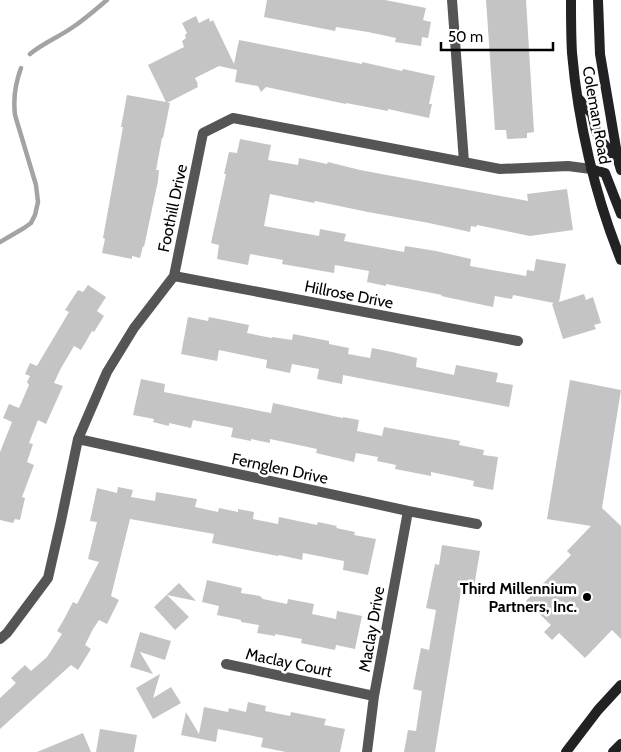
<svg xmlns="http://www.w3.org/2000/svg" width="621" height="752" font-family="Cabin,sans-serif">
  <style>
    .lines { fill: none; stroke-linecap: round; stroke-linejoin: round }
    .stream { stroke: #a3a3a3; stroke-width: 4.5 }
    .building { fill: #c4c4c4 }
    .street { stroke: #555; stroke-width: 10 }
    .secondary { stroke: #222; stroke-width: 10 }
    .poi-dot { fill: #000; stroke: #fff; stroke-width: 2 }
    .labels { text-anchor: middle; stroke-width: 5; stroke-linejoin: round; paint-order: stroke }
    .street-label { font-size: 16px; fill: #000; stroke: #fff }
    .poi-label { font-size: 16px; font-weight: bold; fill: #000; stroke: #fff; text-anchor: end }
  </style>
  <rect width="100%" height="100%" fill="#fff"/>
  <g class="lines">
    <path class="stream" d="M 30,54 C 43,43 59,37 73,27 C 85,19 96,9 107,0
      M 0,242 L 24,228 L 31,223 L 35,215 L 38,202 L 36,185 L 15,115 C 13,98 15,84 21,68"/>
  </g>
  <path class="building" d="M 267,0 L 385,0 L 426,8 L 423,20 L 431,22 L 428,38 L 422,37 L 421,46 L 395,42 L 396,38 L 368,32 L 336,27 L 335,31 L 264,17 Z
    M 486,0 L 526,0 L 534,132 L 527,133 L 527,138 L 507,139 L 506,130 L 495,130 Z
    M 196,16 L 199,23 L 209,18 L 210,22 L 213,20 L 234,64 L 239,40 L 362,64 L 362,62 L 402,71 L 403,69 L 435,76 L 429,104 L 432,104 L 429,118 L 388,109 L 388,111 L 346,103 L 346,104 L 266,87 L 261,92 L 258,86 L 235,82 L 237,70 L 219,66 L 195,78 L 198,84 L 197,84 L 198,87 L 167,103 L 170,103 L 163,138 L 162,138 L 156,170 L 159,170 L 158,181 L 144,247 L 143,246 L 140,258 L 132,256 L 132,259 L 102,253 L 105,239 L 103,238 L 123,127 L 121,127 L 127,95 L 166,102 L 148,65 L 184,47 L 182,41 L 186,38 L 185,35 L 187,33 L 182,23 Z
    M 240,139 L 271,145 L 268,160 L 298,165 L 299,158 L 327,164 L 328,162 L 360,170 L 528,201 L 527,194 L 567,189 L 573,230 L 530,236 L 477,225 L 476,227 L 471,226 L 470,232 L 429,223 L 368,212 L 315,201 L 314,203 L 270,194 L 264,226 L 319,236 L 320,229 L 346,234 L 344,241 L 404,252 L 405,246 L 436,251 L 471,259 L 470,266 L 526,276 L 527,270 L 534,271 L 536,259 L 566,264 L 559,302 L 584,294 L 586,300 L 593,297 L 601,323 L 594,325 L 596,329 L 563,339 L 552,304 L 554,303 L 513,295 L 512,299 L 495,296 L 493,307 L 441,296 L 442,295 L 386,284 L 386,286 L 367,282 L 369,271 L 335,265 L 334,273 L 282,264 L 283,260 L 250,254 L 248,265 L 217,259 L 219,245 L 211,243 L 226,174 L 224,174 L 229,152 L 237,153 Z
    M 88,285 L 106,297 L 97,311 L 104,316 L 94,332 L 92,331 L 81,350 L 74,346 L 60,370 L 54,383 L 63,386 L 46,424 L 38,420 L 29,443 L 33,444 L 27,462 L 34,465 L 22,497 L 25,498 L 20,520 L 15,519 L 13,523 L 0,520 L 0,452 L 12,422 L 3,418 L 9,404 L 19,408 L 29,385 L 27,382 L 30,376 L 25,374 L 30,363 L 37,366 L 41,359 L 69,312 L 65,310 L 78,290 L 83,292 Z
    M 188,317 L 208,321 L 209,317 L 249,325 L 247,333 L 272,338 L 272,337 L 292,340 L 293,334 L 329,341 L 329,344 L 349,348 L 348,354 L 370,358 L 372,348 L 392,352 L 417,358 L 416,367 L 454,375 L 456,365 L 498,373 L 496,382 L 513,385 L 509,407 L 343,375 L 342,384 L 317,379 L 319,369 L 292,364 L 290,373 L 266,368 L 267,360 L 219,350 L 217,361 L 181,354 Z
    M 141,379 L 165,384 L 164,392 L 271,413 L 273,403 L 343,418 L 343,417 L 359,420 L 357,431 L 382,436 L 384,427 L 460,441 L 459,445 L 484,450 L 483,455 L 498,457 L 493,490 L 473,486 L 474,481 L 431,472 L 431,476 L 395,469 L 396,465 L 377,461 L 378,457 L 356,453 L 354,462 L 316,453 L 317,449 L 270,439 L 270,443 L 251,439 L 251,441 L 231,437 L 233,428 L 193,420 L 191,428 L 169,423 L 169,426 L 153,422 L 154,419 L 133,415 Z
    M 570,380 L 621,390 L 602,508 L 621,526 L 621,639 L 612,630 L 585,658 L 559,633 L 552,640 L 544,632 L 551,625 L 526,601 L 571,555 L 567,551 L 591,526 L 547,519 Z
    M 118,487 L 133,490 L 131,497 L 155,501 L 156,492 L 197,499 L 195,507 L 218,512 L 219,508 L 238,512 L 238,509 L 254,512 L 253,519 L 278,524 L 279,517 L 317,525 L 318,522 L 337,526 L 336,528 L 355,532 L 354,535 L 376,539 L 368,575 L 343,570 L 344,561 L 303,553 L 302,560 L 279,555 L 278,556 L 212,543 L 214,534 L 130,519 L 111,596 L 119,600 L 107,624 L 99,620 L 93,629 L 85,645 L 91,649 L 78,670 L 71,665 L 0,729 L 0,698 L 16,683 L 11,678 L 25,665 L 31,671 L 47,657 L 62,634 L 57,631 L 63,621 L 73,602 L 77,604 L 99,562 L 88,559 L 97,522 L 90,521 L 97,488 L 117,493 Z
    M 442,545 L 480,551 L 474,587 L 462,585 L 435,752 L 404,752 L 408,730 L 416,731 L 422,691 L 413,689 L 421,648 L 429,650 L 436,610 L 426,608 L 435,564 L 439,565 Z
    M 207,580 L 242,588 L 241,593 L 260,596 L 263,599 L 287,604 L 288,599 L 314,604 L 312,614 L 336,619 L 337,611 L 362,616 L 355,649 L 336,645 L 335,650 L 301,643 L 302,639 L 275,634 L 275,636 L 257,633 L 259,625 L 241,622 L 241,620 L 217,615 L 219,606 L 202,602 Z
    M 179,583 L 196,601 L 167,595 L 189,617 L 175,630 L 154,607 Z
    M 140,632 L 171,641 L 165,660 L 140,652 L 153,674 L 130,667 Z
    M 160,674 L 153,698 L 171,687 L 181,703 L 153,719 L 136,688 Z
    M 248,702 L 266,706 L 265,711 L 290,716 L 291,712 L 326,719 L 324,725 L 345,729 L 340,752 L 286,752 L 261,747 L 263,738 L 218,729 L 216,742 L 181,735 L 186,712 L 199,734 L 204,707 L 228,712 L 229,708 L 246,712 Z
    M 100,729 L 137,735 L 134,752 L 96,752 Z
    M 83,733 L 91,752 L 37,752 Z"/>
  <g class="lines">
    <path class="street" d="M 452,0 L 464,162
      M 174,276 L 518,341
      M 78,439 L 408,511 L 477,524
      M 0,639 L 7,633 L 48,578 L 61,521 L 78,439 L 107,372 L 134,328 L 174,276 L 203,133 L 233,118 L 500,169 L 568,166 L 591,169
      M 226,664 L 374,696
      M 367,752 L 374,696 L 408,511"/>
    <path class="secondary" d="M 571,0 C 571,18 571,36 572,53 C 578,122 595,196 621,260
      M 598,0 L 600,54 L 618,160 L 621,170
      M 578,98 L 592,114 L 596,131 L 602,142 L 618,160
      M 591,169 L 605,173 L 621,214
      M 566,752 L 598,710 L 621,685
      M 613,752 L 621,744"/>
  </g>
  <circle class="poi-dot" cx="587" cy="597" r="5"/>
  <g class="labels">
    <g class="street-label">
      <text transform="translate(597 115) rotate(80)" y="6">Coleman Road</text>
      <text transform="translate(172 208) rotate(-78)" y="6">Foothill Drive</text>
      <text transform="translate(349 294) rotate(11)" y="6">Hillrose Drive</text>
      <text transform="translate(280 468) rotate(12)" y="6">Fernglen Drive</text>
      <text transform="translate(371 629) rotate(-80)" y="6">Maclay Drive</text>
      <text transform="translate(289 662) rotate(12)" y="6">Maclay Court</text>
    </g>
    <g class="poi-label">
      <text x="577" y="594">Third Millennium<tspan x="577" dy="18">Partners, Inc.</tspan></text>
    </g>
  </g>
  <path d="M441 42v8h112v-8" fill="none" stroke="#000000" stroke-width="2.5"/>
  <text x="448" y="42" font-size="15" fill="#000000" stroke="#ffffff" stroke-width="4" paint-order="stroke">50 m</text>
</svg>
